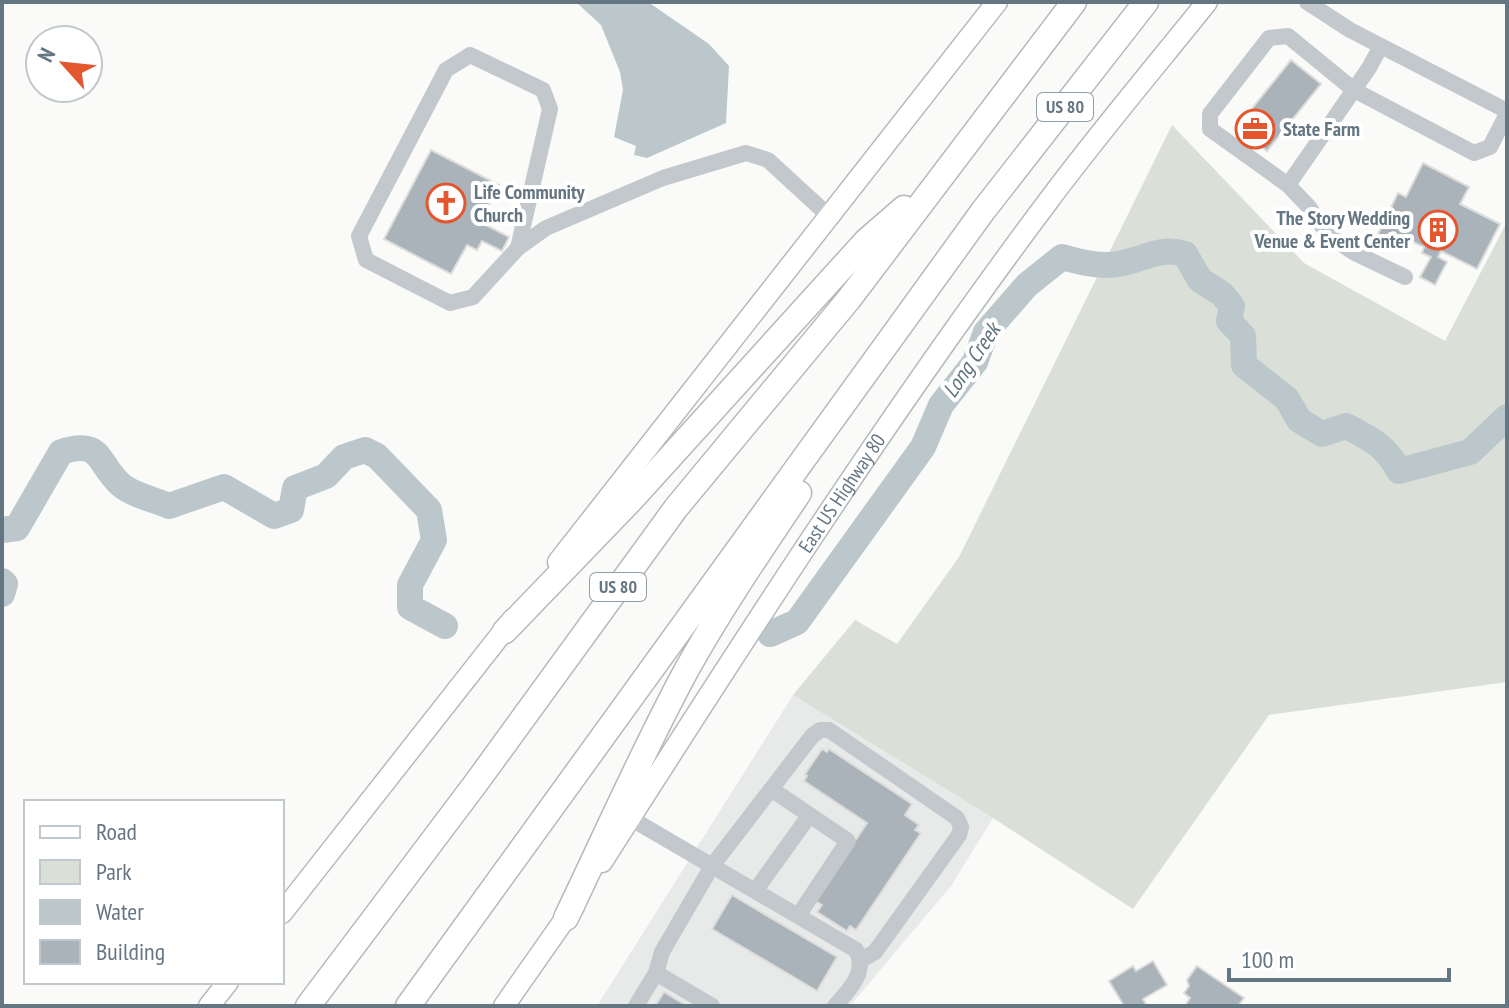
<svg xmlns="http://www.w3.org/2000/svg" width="1509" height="1008" font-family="'PT Sans Narrow',sans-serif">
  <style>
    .built { fill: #e8e9e9 }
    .green { fill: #dadfd7 }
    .water { fill: #bbc7cb }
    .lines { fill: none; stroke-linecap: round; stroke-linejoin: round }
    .river { stroke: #bbc7cb; stroke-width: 26 }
    .building { fill: #aab3b9; stroke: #dcdcda; stroke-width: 2 }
    .major-casing { stroke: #b5babe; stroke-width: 23 }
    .highway-casing { stroke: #b4b9bd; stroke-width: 27 }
    .minor { stroke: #c3c8cc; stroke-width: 16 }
    .major { stroke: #fff; stroke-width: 20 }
    .highway { stroke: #fff; stroke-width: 24 }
    .labels { text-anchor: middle; stroke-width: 8; stroke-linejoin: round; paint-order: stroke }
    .shield { fill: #fff; stroke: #939fa8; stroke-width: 2 }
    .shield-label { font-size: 18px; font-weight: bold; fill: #657683 }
    .poi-label { font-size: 20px; font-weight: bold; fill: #657683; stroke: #fff; text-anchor: start }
    .street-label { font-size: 20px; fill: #657683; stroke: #fff }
    .water-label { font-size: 22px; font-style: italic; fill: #60757c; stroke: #fff }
  </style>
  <rect width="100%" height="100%" fill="#fafaf8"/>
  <path class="built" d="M 793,695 L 993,818 L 951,886 L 850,1006 L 597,1006 Z"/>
  <path class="green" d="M 1172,125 L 1304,263 L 1445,341 L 1507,222 L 1507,682 L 1269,715 L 1133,909 L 993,818 L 793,695 L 855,620 L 897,644 L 959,557 Z"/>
  <path class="water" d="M 576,2 L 648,2 L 709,44 L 729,66 L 726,123 L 647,158 L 634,155 L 636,146 L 614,137 L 623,90 L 620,72 L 601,25 Z"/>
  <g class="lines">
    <path class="river" d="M 2,530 L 17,528 L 61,452 C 103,438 97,464 121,485 C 133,495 155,500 169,506 L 224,487 L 274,516 L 291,510 L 295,488 L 326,476 L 344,457 L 365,450 L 377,456 L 429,510 L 434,540 L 410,585 L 410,607 L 445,626
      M 2,581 L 5,584 L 2,594
      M 770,634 L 797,622 L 923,447 L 941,405 L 975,362 L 986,332 L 1027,285 L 1062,257 C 1080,262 1099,267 1118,264 C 1144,260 1159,246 1185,254 L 1200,280 L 1222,294 L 1232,306 L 1229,321 L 1243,336 L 1244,365 L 1287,399 L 1299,420 L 1322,434 L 1346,426 C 1371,439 1386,446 1399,471 L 1470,452 L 1507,417"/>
  </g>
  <path class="building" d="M 1291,60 L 1321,84 L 1267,151 L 1237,127 Z
    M 431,150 L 499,185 L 480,222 L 509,237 L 502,251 L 482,241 L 477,250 L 467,245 L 451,274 L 384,239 Z
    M 1423,163 L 1469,187 L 1460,204 L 1500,224 L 1477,269 L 1441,251 L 1438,257 L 1447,262 L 1435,285 L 1420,277 L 1431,257 L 1422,253 L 1424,247 L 1403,237 L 1398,247 L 1377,236 L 1398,193 L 1406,197 Z
    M 822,749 L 827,752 L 829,749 L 912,804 L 905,815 L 919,825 L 915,830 L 921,833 L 856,930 L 850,926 L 847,931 L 817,912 L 822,905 L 815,901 L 867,823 L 804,781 L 807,776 L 805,774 Z
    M 732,895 L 837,957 L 817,991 L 712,929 Z
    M 1153,961 L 1167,985 L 1143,999 L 1147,1006 L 1124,1006 L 1109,981 L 1133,966 L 1136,971 Z
    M 1197,966 L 1244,998 L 1238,1006 L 1185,1006 L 1190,998 L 1184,993 L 1189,986 L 1187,980 Z
    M 664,992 L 687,1006 L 655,1006 Z"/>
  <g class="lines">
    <defs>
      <g id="major">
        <path d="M 558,562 L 997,2"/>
        <path id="s1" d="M 602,862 C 745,638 889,413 1049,200 C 1099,133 1154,68 1207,2"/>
        <path d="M 282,913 L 513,619"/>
        <path d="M 209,1006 L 228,982"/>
        <path d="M 504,1006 L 574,906"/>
      </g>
      <path id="highway" d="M 505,631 L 633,498 L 866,241 L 904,208
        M 566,918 C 606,835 643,750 687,669 C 721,608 760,551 799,493
        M 308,1006 L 476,783 L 676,508 L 849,299 L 1074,2
        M 408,1006 L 983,211 L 1146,2"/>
    </defs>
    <use href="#major" class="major-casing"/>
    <use href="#highway" class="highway-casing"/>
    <path class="minor" d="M 1307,2 L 1350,30 L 1507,111
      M 1288,185 L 1369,68 L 1381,46
      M 518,248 L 550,109 L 543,90 L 470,55 L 446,70 L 359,236 L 366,260 L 450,303 L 473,297 L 518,248 L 546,228 L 663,178 L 746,153 L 768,160 L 829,216
      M 1405,277 L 1353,252 L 1328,235 L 1309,207 L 1288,185 L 1210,129 L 1210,114 L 1269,38 L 1288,36 L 1354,90 L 1474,153 L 1490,147 L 1507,114
      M 771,789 L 848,841 L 798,916
      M 630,818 L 856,950 C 868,972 849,990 835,1006
      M 755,891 L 809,816
      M 656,973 L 662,952 L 712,866 L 812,736 L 820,730 L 829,730 L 957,818 L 961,827 L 959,835 L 875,952 L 861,960
      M 636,1006 L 656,973 L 712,1006"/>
    <use href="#major" class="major"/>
    <use href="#highway" class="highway"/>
  </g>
  <defs>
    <symbol id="office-ring" viewBox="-11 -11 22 22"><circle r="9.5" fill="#fff" stroke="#e4572e" stroke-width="1.5"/><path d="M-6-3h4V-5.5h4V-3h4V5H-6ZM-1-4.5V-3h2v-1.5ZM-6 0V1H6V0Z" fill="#e4572e"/></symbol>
    <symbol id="church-ring" viewBox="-11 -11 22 22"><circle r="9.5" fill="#fff" stroke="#e4572e" stroke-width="1.5"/><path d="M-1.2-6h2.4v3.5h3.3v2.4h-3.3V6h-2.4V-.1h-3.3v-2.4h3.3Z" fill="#e4572e"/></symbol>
    <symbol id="building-ring" viewBox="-11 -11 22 22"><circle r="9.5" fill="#fff" stroke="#e4572e" stroke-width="1.5"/><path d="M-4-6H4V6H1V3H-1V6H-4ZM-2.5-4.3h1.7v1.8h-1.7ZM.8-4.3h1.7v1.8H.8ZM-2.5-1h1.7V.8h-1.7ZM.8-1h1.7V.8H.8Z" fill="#e4572e"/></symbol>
  </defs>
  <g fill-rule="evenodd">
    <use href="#office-ring" x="1233" y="107" width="44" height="44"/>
    <use href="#church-ring" x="424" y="181" width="44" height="44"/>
    <use href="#building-ring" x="1416" y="208" width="44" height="44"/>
  </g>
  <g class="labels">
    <g class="shield">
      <rect x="1037" y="93" width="56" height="28" rx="6"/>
      <rect x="590" y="573" width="56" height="28" rx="6"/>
    </g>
    <g class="shield-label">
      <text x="1065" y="113">US 80</text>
      <text x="618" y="593">US 80</text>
    </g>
    <g class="poi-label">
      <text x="1283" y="136">State Farm</text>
      <text x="474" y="199">Life Community<tspan x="474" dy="23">Church</tspan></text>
      <text x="1410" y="225" text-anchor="end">The Story Wedding<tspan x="1410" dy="23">Venue &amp; Event Center</tspan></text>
    </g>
    <g class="street-label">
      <text dy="7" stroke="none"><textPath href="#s1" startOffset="440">East US Highway 80</textPath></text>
    </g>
    <g class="water-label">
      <text transform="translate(971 360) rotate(-56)" y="8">Long Creek</text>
    </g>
  </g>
  <rect width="1509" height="1008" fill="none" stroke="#657683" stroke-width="8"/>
  <rect x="24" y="800" width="260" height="184" fill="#ffffff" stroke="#c1c8cd" stroke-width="2"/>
  <rect x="40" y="826" width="40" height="12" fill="#ffffff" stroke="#c1c8cd" stroke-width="2"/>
  <text x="96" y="840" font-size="24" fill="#657683">Road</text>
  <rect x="40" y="860" width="40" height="24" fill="#dadfd7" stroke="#c1c8cd" stroke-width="2"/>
  <text x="96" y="880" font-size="24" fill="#657683">Park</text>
  <rect x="40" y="900" width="40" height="24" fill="#bbc7cb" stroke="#c1c8cd" stroke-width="2"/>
  <text x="96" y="920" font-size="24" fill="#657683">Water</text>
  <rect x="40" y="940" width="40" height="24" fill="#aab3b9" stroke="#c1c8cd" stroke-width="2"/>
  <text x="96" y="960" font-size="24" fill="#657683">Building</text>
  <g transform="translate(64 64) rotate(297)"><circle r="38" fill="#ffffff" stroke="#c1c8cd" stroke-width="2"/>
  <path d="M0-6L14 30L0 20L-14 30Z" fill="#e4572e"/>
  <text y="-12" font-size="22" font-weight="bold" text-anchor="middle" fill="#657683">N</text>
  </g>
  <path d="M1229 968v12h220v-12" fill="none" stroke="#657683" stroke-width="4"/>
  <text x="1241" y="968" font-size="24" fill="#657683" stroke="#ffffff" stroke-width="6" paint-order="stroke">100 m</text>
</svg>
